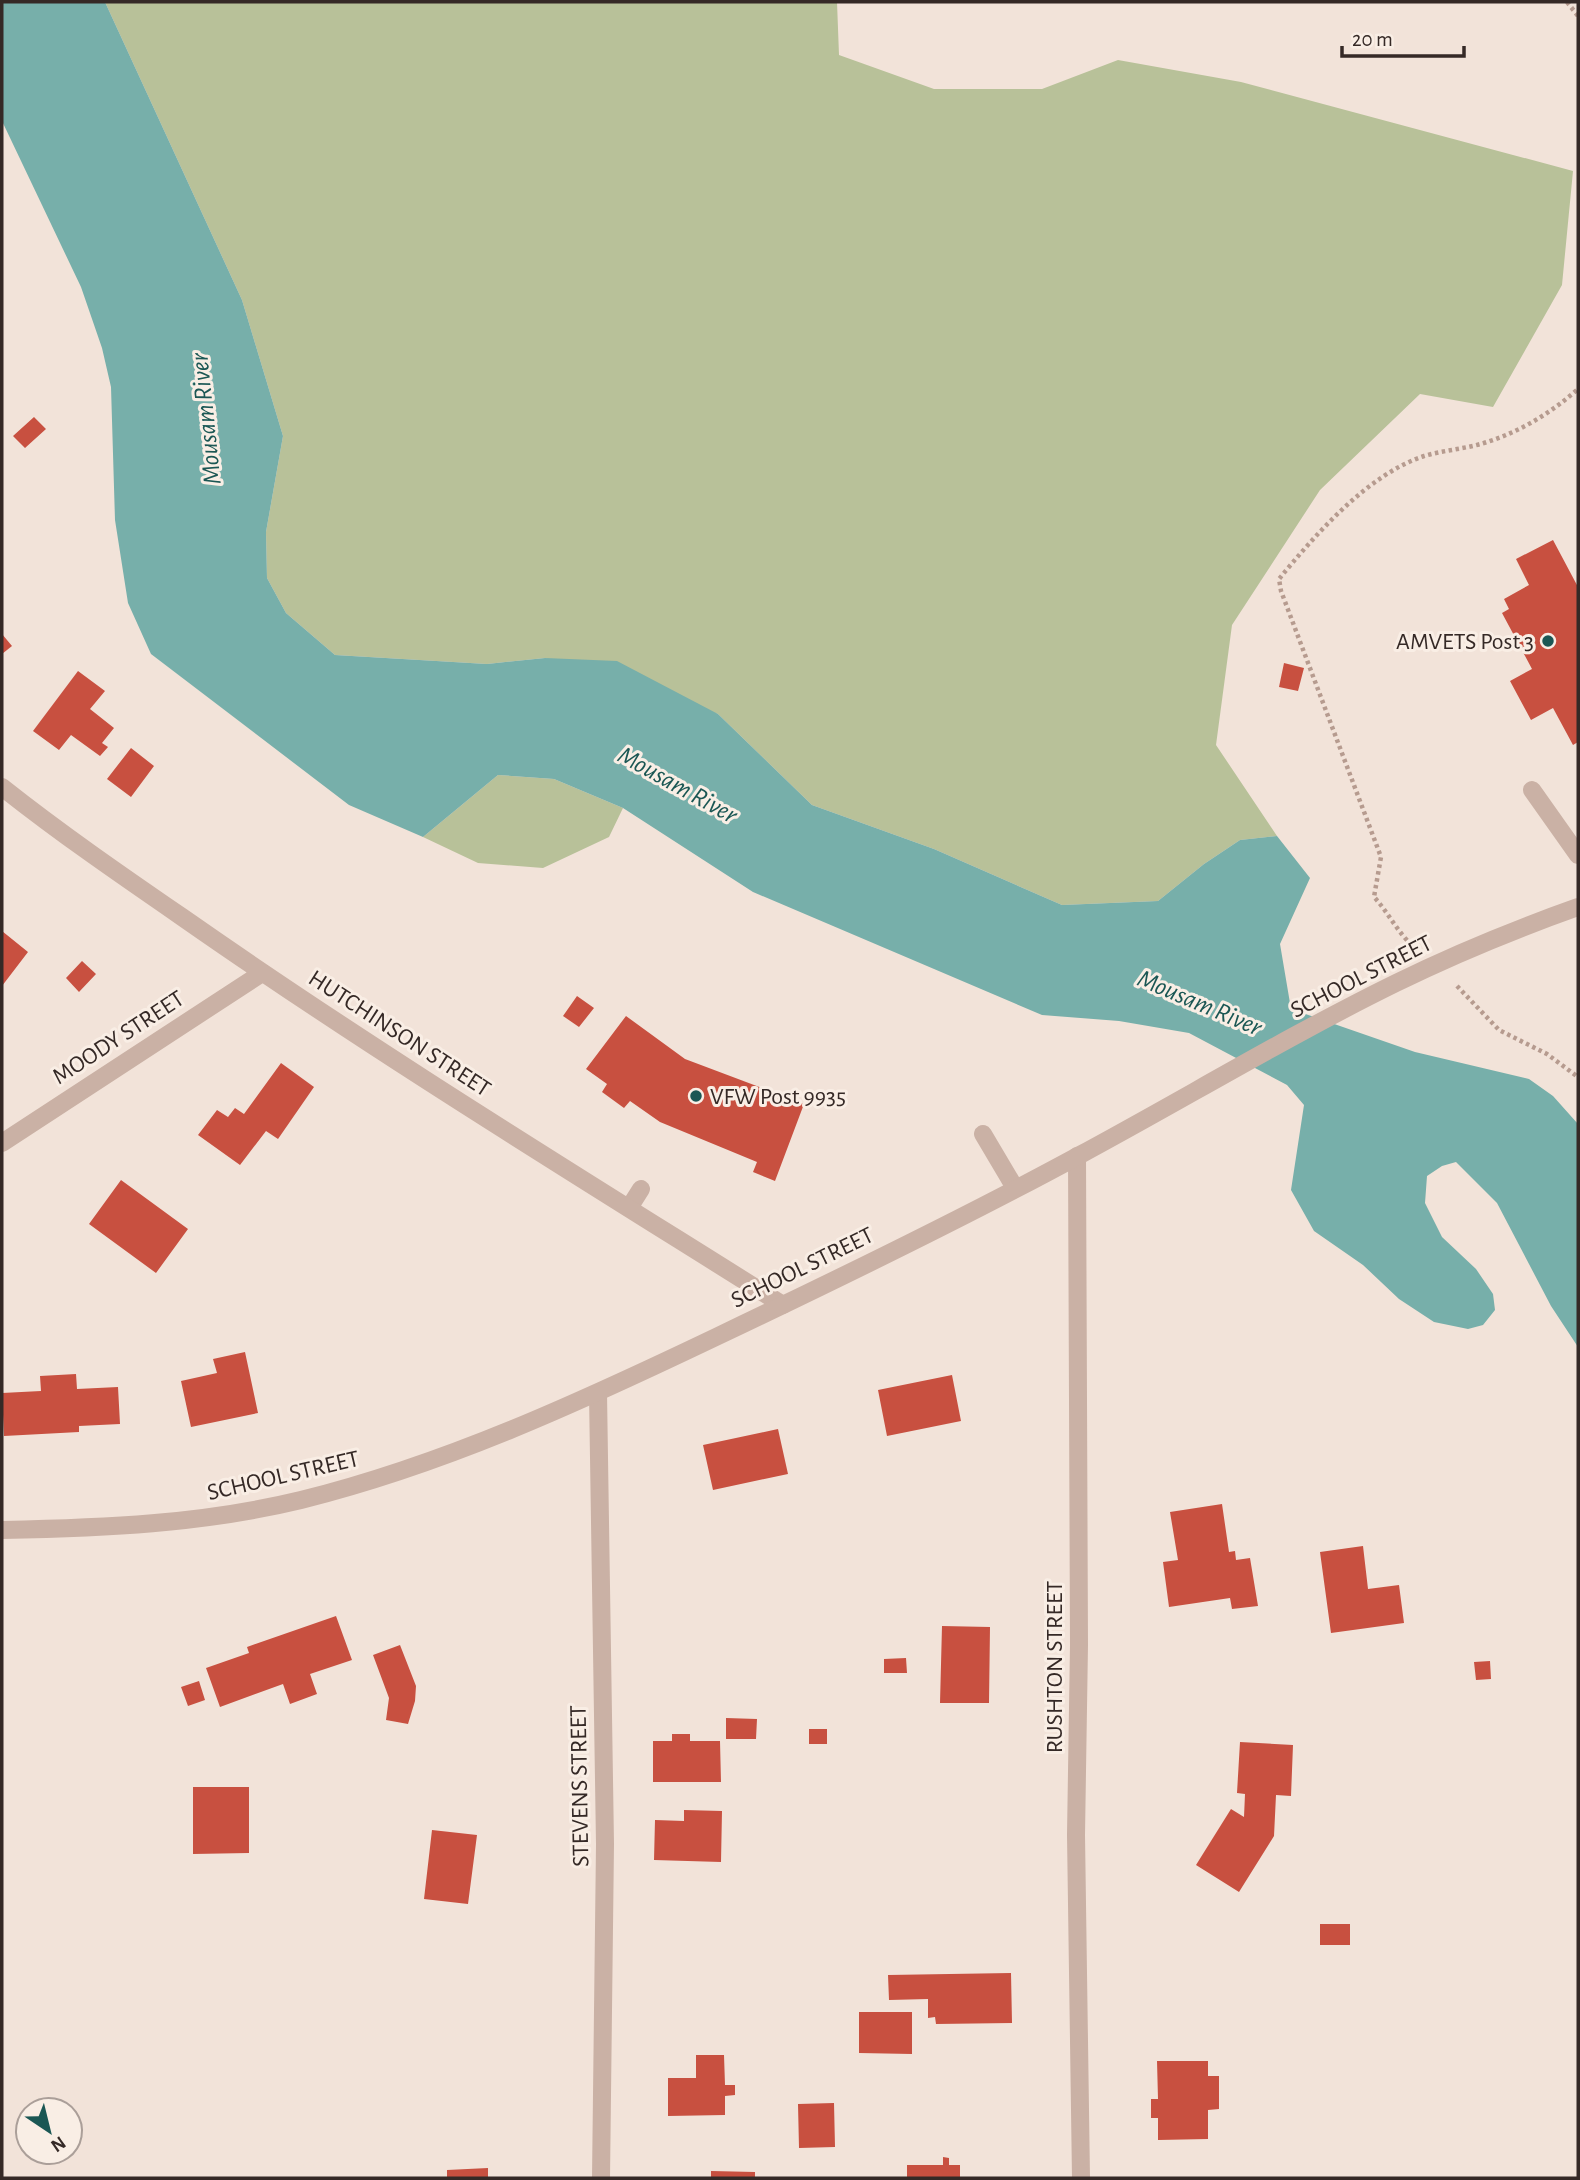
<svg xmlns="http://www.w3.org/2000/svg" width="1580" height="2180" font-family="'Alegreya Sans',sans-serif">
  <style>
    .green { fill: #b8c199 }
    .water { fill: #77afaa }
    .building { fill: #c85040 }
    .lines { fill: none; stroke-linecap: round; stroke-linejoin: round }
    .path { stroke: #b69b8f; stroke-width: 4.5; stroke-dasharray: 3.5 3.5; stroke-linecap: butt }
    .service { stroke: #cab1a5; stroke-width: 18 }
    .minor { stroke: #cab1a5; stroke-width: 18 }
    .tertiary { stroke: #cab1a5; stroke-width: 18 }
    .poi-dot { fill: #1b5754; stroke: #f9eee5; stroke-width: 2.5 }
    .labels { text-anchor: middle; stroke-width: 6; stroke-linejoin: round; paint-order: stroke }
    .poi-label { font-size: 24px; fill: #352926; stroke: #f9eee5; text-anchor: end }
    .street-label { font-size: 24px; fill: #352926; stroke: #f9eee5 }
    .water-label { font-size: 26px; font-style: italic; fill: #1b5754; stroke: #f9eee5 }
  </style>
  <rect width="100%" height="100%" fill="#f2e3d9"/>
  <path class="green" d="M 105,2 L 837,2 L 839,55 L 934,89 L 1042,89 L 1118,60 L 1241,82 L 1573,171 L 1562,285 L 1493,407 L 1420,394 L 1320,490 L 1232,625 L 1216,745 L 1277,836 L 1240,840 L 1204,864 L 1158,901 L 1062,905 L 934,849 L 812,805 L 718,714 L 545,658 L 487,664 L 335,655 L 286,613 L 267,578 L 266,532 L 283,436 L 242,300 Z
    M 498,775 L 554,779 L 623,808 L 609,837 L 543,868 L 478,863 L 423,837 Z"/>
  <path class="water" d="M 2,2 L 105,2 L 242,300 L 283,436 L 266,532 L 267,578 L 286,613 L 335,655 L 487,664 L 545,658 L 617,661 L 718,714 L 812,805 L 934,849 L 1062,905 L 1158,901 L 1204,864 L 1240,840 L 1277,836 L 1310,878 L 1280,944 L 1291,1009 L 1415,1052 L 1529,1079 L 1553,1096 L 1578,1124 L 1578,1347 L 1551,1306 L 1497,1203 L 1456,1162 L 1442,1166 L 1427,1176 L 1425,1203 L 1442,1237 L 1476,1269 L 1493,1294 L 1495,1310 L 1483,1325 L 1468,1329 L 1434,1322 L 1399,1299 L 1363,1265 L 1314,1231 L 1291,1190 L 1304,1105 L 1287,1085 L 1189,1033 L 1119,1021 L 1042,1015 L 753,892 L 623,808 L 554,779 L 498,775 L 423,837 L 349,805 L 151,654 L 128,603 L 115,520 L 111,387 L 102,348 L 81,287 L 2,121 Z"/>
  <path class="building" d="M 34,417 L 46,429 L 25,448 L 13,436 Z
    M 1553,540 L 1578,587 L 1578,742 L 1573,745 L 1553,708 L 1531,720 L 1510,681 L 1532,669 L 1502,613 L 1509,609 L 1504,599 L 1529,585 L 1516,559 Z
    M 2,634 L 12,646 L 2,654 Z
    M 1284,663 L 1304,668 L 1298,691 L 1279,687 Z
    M 78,671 L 105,691 L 90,709 L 114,728 L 102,743 L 108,747 L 100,756 L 71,735 L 59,750 L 33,731 Z
    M 131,748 L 154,766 L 131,797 L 107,779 Z
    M 2,931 L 28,952 L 2,986 Z
    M 82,961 L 96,974 L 79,992 L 66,978 Z
    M 577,996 L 594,1008 L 579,1027 L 563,1016 Z
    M 626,1016 L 685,1059 L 804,1104 L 775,1181 L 753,1172 L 757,1162 L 660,1122 L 630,1101 L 624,1108 L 602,1092 L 607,1084 L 586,1069 Z
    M 281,1063 L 314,1087 L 278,1139 L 266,1131 L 240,1165 L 198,1135 L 217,1110 L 228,1117 L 235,1108 L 244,1114 Z
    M 121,1180 L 188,1229 L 156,1273 L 89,1224 Z
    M 245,1352 L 258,1413 L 191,1427 L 181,1381 L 217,1373 L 213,1359 Z
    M 76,1374 L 77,1389 L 118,1387 L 120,1424 L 79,1426 L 79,1432 L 4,1436 L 2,1393 L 41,1391 L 40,1376 Z
    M 952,1375 L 961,1421 L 887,1436 L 878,1390 Z
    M 778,1429 L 788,1474 L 713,1490 L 703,1445 Z
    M 1222,1504 L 1229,1552 L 1235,1551 L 1236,1560 L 1250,1558 L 1258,1606 L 1232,1609 L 1230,1598 L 1169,1607 L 1163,1562 L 1178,1560 L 1170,1512 Z
    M 1363,1546 L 1368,1589 L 1399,1585 L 1404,1623 L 1331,1633 L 1320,1552 Z
    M 336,1616 L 352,1660 L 310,1674 L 317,1694 L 290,1704 L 283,1684 L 220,1707 L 206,1668 L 249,1653 L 247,1647 Z
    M 942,1626 L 990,1627 L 989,1703 L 940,1703 Z
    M 400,1645 L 416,1686 L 415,1701 L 408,1724 L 386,1720 L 389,1698 L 373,1655 Z
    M 906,1658 L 907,1673 L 884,1673 L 884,1659 Z
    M 1490,1661 L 1491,1679 L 1476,1680 L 1474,1662 Z
    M 199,1681 L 205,1700 L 188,1706 L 181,1687 Z
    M 726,1718 L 757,1719 L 756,1739 L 726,1739 Z
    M 809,1729 L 827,1729 L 827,1744 L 809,1744 Z
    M 672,1734 L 690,1734 L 690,1741 L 720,1741 L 721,1782 L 653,1782 L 653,1741 L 672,1741 Z
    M 1240,1742 L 1293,1745 L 1291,1796 L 1276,1795 L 1274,1836 L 1239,1892 L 1196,1865 L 1231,1809 L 1244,1817 L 1245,1794 L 1237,1793 Z
    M 193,1787 L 249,1787 L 249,1853 L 193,1854 Z
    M 684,1810 L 722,1811 L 721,1862 L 654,1860 L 655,1820 L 684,1821 Z
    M 432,1830 L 477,1835 L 468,1904 L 424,1899 Z
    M 1320,1924 L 1350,1924 L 1350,1945 L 1320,1945 Z
    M 1011,1973 L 1012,2023 L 936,2024 L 935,2017 L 928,2018 L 928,1999 L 889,2000 L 888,1975 Z
    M 859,2012 L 912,2012 L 912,2054 L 859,2053 Z
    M 696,2055 L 724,2055 L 725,2085 L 735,2085 L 735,2095 L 725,2096 L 725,2115 L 668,2116 L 668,2078 L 696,2078 Z
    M 1157,2061 L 1208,2061 L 1208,2076 L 1219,2076 L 1219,2109 L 1208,2110 L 1208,2139 L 1158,2140 L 1158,2118 L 1151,2118 L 1151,2099 L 1158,2099 Z
    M 834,2103 L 835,2147 L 799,2148 L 798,2104 Z
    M 943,2157 L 949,2158 L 949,2165 L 960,2165 L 960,2178 L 907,2178 L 907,2165 L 943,2165 Z
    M 488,2168 L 488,2178 L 447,2178 L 447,2170 Z
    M 711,2171 L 755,2172 L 755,2178 L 711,2178 Z"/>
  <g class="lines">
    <path class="path" d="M 1567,2 L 1578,16
      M 1412,945 C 1398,933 1388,912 1374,897 L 1381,857 L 1281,591 L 1279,579 C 1316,534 1367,475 1424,456 C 1444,450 1466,449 1487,442 C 1521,431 1551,413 1578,389
      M 1457,986 L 1499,1030 L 1547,1054 L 1578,1077"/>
    <path class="service" d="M 1532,790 L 1578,855
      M 983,1134 L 1015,1188
      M 629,1208 L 641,1189"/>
    <path class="minor" d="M 2,787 C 60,833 121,875 182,917 C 378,1054 581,1178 783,1305
      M 2,1143 L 262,973
      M 1077,1156 L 1079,1645 L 1076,1835 L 1081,2178
      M 598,1393 L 605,1844 L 601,2178"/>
    <path class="tertiary" d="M 2,1530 C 103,1528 202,1524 301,1500 C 446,1464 582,1401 716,1337 C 838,1279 960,1220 1078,1156 C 1184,1099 1288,1036 1396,983 C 1455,954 1516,929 1578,907"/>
  </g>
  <g class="poi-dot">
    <circle cx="1548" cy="641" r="7"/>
    <circle cx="696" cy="1096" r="7"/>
  </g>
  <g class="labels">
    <g class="poi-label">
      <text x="1534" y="649">AMVETS Post 3</text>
      <text x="710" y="1104" text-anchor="start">VFW Post 9935</text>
    </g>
    <g class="street-label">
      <text transform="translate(1361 976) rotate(-27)" y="8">SCHOOL STREET</text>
      <text transform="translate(400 1033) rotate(33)" y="8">HUTCHINSON STREET</text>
      <text transform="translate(118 1037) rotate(-33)" y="8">MOODY STREET</text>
      <text transform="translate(802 1267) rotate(-26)" y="8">SCHOOL STREET</text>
      <text transform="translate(283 1475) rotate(-13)" y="8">SCHOOL STREET</text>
      <text transform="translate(1054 1667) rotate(-90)" y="8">RUSHTON STREET</text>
      <text transform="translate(579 1786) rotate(-91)" y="8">STEVENS STREET</text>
    </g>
    <g class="water-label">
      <text transform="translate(205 419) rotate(-96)" y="9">Mousam River</text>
      <text transform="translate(678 784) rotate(29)" y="9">Mousam River</text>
      <text transform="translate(1200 1002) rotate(23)" y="9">Mousam River</text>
    </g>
  </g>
  <rect width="1580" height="2180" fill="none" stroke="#352926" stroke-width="7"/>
  <g transform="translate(49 2131) rotate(145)"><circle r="33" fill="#f9eee5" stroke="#ab9f99" stroke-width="2"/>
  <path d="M0-5L12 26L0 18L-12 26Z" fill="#1b5754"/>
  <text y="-10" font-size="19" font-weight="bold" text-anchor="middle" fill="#352926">N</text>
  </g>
  <path d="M1342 46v10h122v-10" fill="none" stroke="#352926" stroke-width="3.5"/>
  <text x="1352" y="46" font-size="21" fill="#352926" stroke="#f9eee5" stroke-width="5" paint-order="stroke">20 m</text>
</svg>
